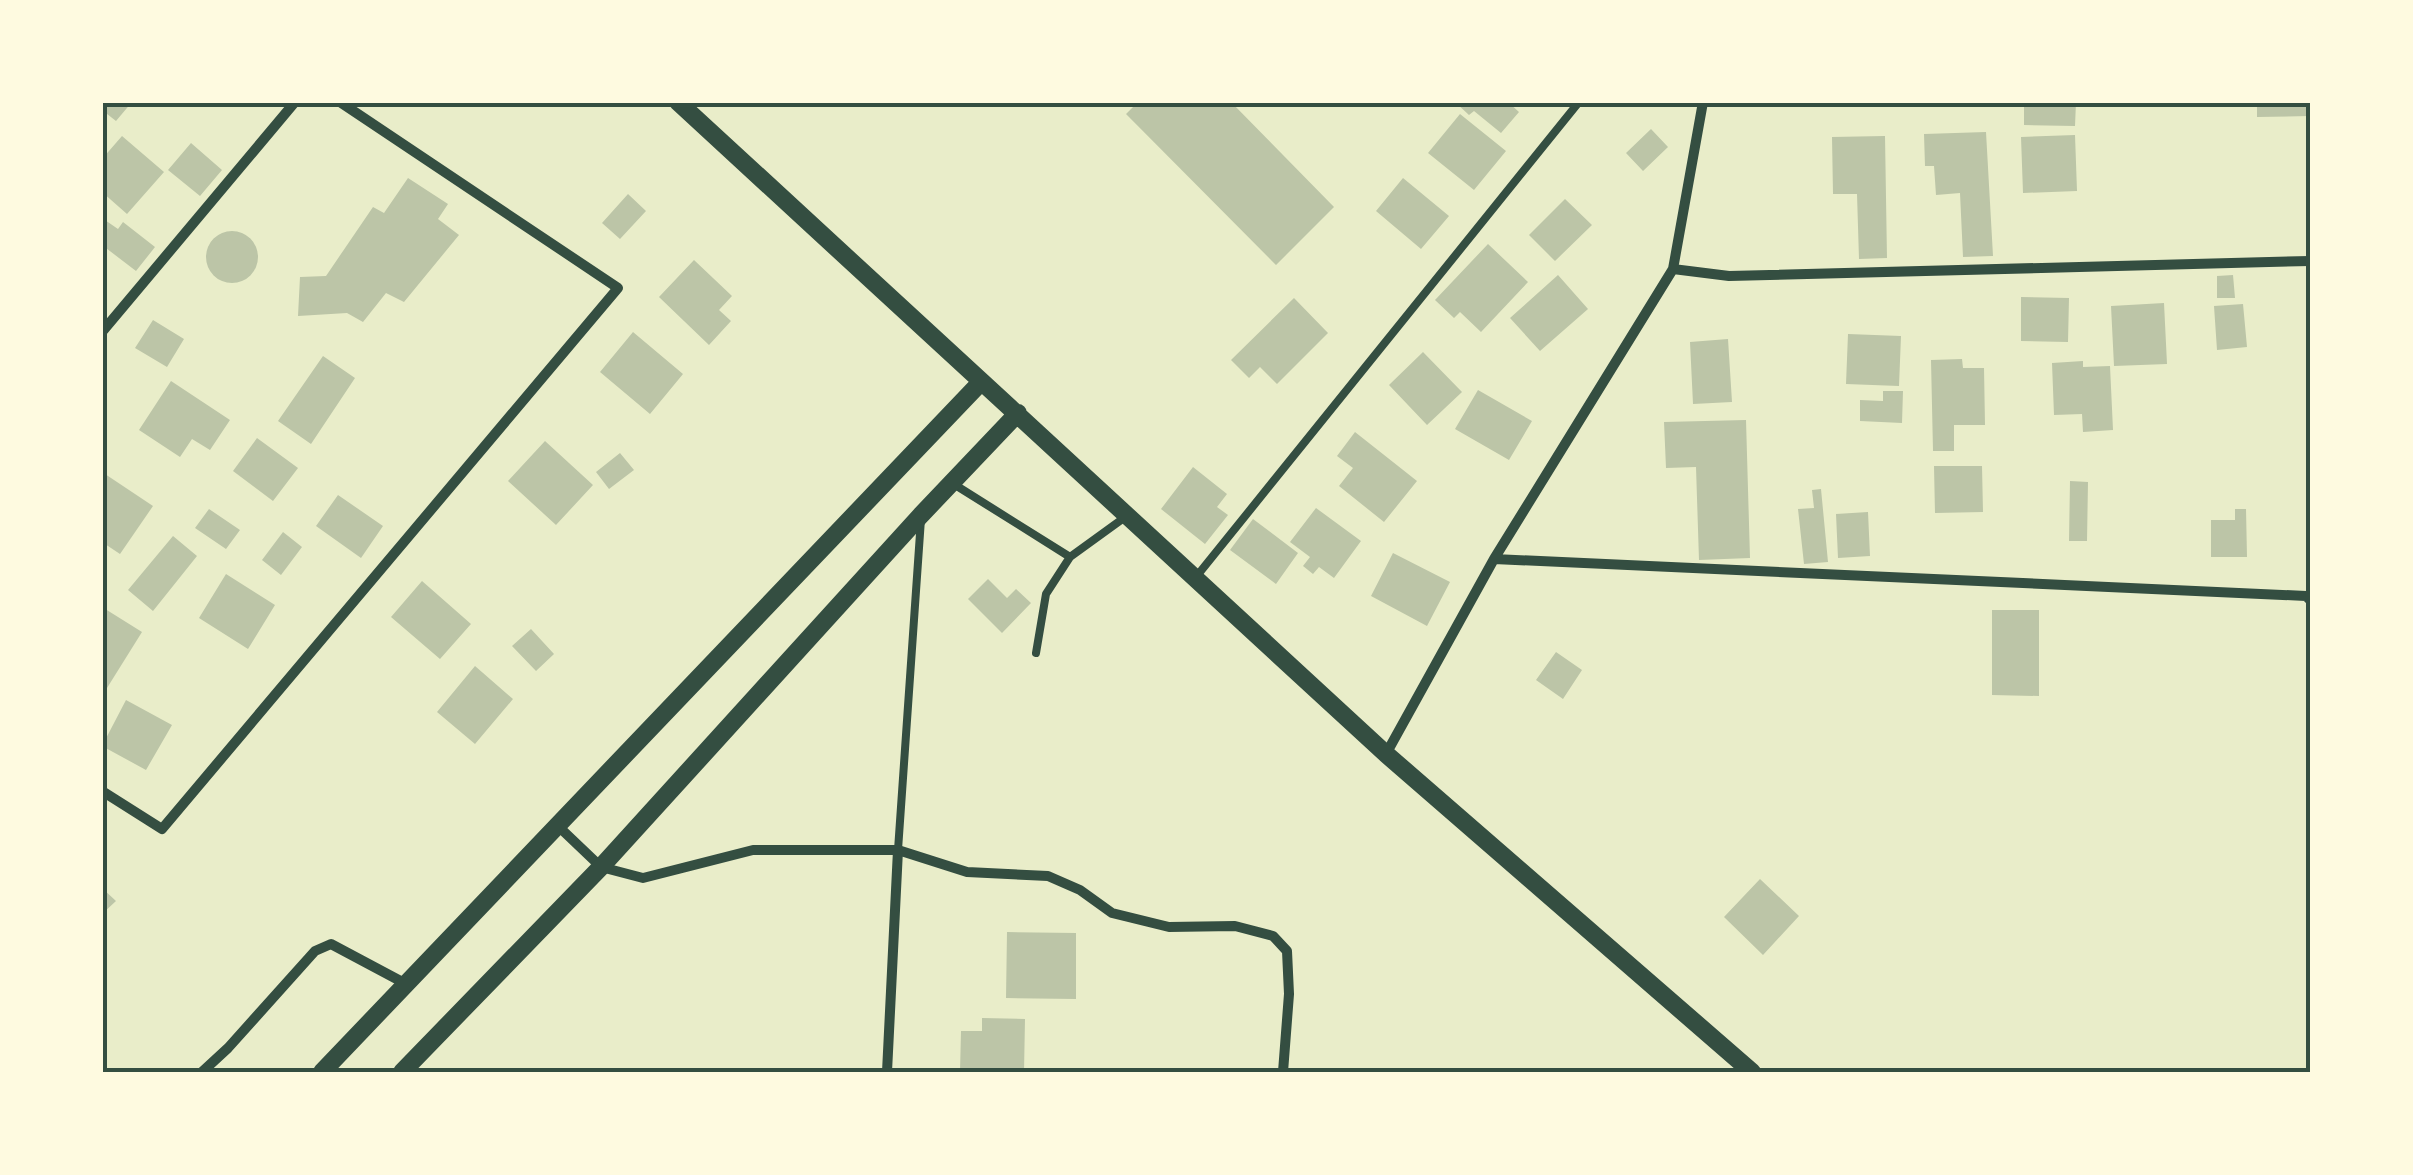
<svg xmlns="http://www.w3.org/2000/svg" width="2413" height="1175" font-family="'Source Sans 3',sans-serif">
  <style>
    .building { fill: #bcc5a7 }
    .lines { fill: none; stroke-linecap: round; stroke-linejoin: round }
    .service { stroke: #344e41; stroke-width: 8 }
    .minor { stroke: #344e41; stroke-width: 10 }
    .tertiary { stroke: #344e41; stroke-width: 18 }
    .neatline { fill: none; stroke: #344e41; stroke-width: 4 }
  </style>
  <rect width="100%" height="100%" fill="#e9edc9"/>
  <path class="building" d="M 102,102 L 132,102 L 116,121 L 102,110 Z
    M 1138,102 L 1231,102 L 1334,207 L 1276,265 L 1126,114 Z
    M 1455,102 L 1508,102 L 1519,112 L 1501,133 L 1474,111 L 1469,115 Z
    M 2024,102 L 2076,102 L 2075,126 L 2024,125 Z
    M 2257,102 L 2310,102 L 2310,116 L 2257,117 Z
    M 1460,114 L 1506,151 L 1474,190 L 1428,153 Z
    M 1651,129 L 1668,147 L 1643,171 L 1626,153 Z
    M 1986,132 L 1993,256 L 1963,257 L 1960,193 L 1936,195 L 1934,166 L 1925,166 L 1924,134 Z
    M 2075,135 L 2077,191 L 2023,193 L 2021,137 Z
    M 122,136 L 164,172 L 127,214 L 102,192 L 102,159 Z
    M 1885,136 L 1887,258 L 1859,259 L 1857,194 L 1833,194 L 1832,137 Z
    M 191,143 L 222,170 L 200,196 L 168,170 Z
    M 408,178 L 448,204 L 438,219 L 459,235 L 404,302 L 386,293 L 363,322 L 347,313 L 298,316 L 300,277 L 326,276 L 373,207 L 384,213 Z
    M 1403,178 L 1449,216 L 1421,249 L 1376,211 Z
    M 628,194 L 646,211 L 620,239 L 602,223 Z
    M 1565,199 L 1592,225 L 1555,261 L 1529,235 Z
    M 102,218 L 118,229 L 123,222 L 155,247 L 136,271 L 102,245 Z
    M206 257a26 26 0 1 1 52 0a26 26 0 1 1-52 0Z
    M 1488,244 L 1528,282 L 1481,332 L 1460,312 L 1454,318 L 1435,300 Z
    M 694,260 L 732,296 L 719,310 L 731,321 L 709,345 L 659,297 Z
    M 1558,275 L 1588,309 L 1540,351 L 1510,318 Z
    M 2233,275 L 2235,298 L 2217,298 L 2217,276 Z
    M 2021,297 L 2069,298 L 2068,342 L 2021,341 Z
    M 1294,298 L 1328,333 L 1277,384 L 1260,367 L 1249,378 L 1231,360 Z
    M 2164,303 L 2167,364 L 2114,366 L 2111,306 Z
    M 2243,304 L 2247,347 L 2217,350 L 2214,306 Z
    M 153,320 L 184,339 L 167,367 L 135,348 Z
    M 633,332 L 683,374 L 650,414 L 600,372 Z
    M 1848,334 L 1901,336 L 1899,386 L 1846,384 Z
    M 1728,339 L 1732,402 L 1693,404 L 1690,342 Z
    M 1423,352 L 1462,392 L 1427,425 L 1389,385 Z
    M 323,356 L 355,378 L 311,444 L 278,421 Z
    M 1962,359 L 1963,368 L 1984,368 L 1985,425 L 1954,425 L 1954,451 L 1933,451 L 1931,360 Z
    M 2083,361 L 2083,367 L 2110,366 L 2113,430 L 2083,432 L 2082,414 L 2054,415 L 2052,363 Z
    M 171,381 L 230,420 L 210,450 L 192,439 L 180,457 L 139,430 Z
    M 1478,390 L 1532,421 L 1509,460 L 1455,429 Z
    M 1883,391 L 1903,391 L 1902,423 L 1860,421 L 1860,400 L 1883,401 Z
    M 1746,420 L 1750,558 L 1699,560 L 1696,467 L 1666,468 L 1664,422 Z
    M 1355,432 L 1417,481 L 1384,522 L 1339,486 L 1353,468 L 1337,456 Z
    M 257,438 L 298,468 L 273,501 L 233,471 Z
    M 545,441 L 593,485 L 556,525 L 508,481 Z
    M 620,453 L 634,470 L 609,489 L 596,472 Z
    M 1934,466 L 1982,466 L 1983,512 L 1935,513 Z
    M 1193,467 L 1227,494 L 1217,507 L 1228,515 L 1205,544 L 1161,509 Z
    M 102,472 L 153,506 L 120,554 L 102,542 Z
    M 2070,481 L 2088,482 L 2087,541 L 2069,541 Z
    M 1821,489 L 1828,562 L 1804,564 L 1798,509 L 1814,508 L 1812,490 Z
    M 338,495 L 383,526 L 361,558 L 316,526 Z
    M 1316,508 L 1361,541 L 1334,578 L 1319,567 L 1313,574 L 1303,566 L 1310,557 L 1290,542 Z
    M 209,509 L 240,530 L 226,549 L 195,528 Z
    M 2235,509 L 2246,509 L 2247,557 L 2211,557 L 2211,520 L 2235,520 Z
    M 1868,512 L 1870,556 L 1838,558 L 1836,514 Z
    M 1253,519 L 1298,553 L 1276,584 L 1230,550 Z
    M 283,532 L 302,547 L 281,575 L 262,560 Z
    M 173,536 L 197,556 L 153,611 L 128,590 Z
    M 1393,553 L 1450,582 L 1427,626 L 1371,596 Z
    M 226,574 L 275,605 L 248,649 L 199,618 Z
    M 988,579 L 1007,598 L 1016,589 L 1031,603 L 1002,633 L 968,599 Z
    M 422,581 L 471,624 L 440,659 L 391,617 Z
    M 102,607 L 142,632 L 102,696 Z
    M 1992,610 L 2039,610 L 2039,696 L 1992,695 Z
    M 531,629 L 554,654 L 536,671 L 512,646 Z
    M 1556,652 L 1582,670 L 1563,699 L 1536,680 Z
    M 475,666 L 513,699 L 475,744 L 437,712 Z
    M 126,700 L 172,725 L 146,770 L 102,746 Z
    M 1760,879 L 1799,916 L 1763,955 L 1724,917 Z
    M 102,888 L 116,901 L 102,914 Z
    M 1007,932 L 1076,933 L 1076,999 L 1006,998 Z
    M 982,1018 L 1025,1019 L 1024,1072 L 960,1072 L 961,1031 L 982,1031 Z"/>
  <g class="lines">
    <path class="service" d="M 952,483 L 1070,557 L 1128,515
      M 1196,577 L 1579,102
      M 1036,653 L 1046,594 L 1070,557
      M 898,850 L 921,519"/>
    <path class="minor" d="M 1673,269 L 1729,276 L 2310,261
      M 102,332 L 295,102
      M 1494,559 L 2306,596 L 2310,600
      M 1386,754 L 1494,559 L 1673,269 L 1703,102
      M 102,791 L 162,829 L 618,288 L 340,102
      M 558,826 L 601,867 L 643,878 L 753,850 L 898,850 L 967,872 L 1048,876 L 1080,890 L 1112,913 L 1169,927 L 1235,926 L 1273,936 L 1287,951 L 1289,994 L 1283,1072
      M 202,1072 L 228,1048 L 315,951 L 331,944 L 408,985
      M 887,1072 L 898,850"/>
    <path class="tertiary" d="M 678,102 L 1386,754 L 1752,1072
      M 322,1072 L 981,382
      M 402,1072 L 601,867 L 921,515 L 1018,413"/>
  </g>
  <rect width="2413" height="1175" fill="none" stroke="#fefae0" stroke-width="210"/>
  <rect x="105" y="105" width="2203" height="965" class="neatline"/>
</svg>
